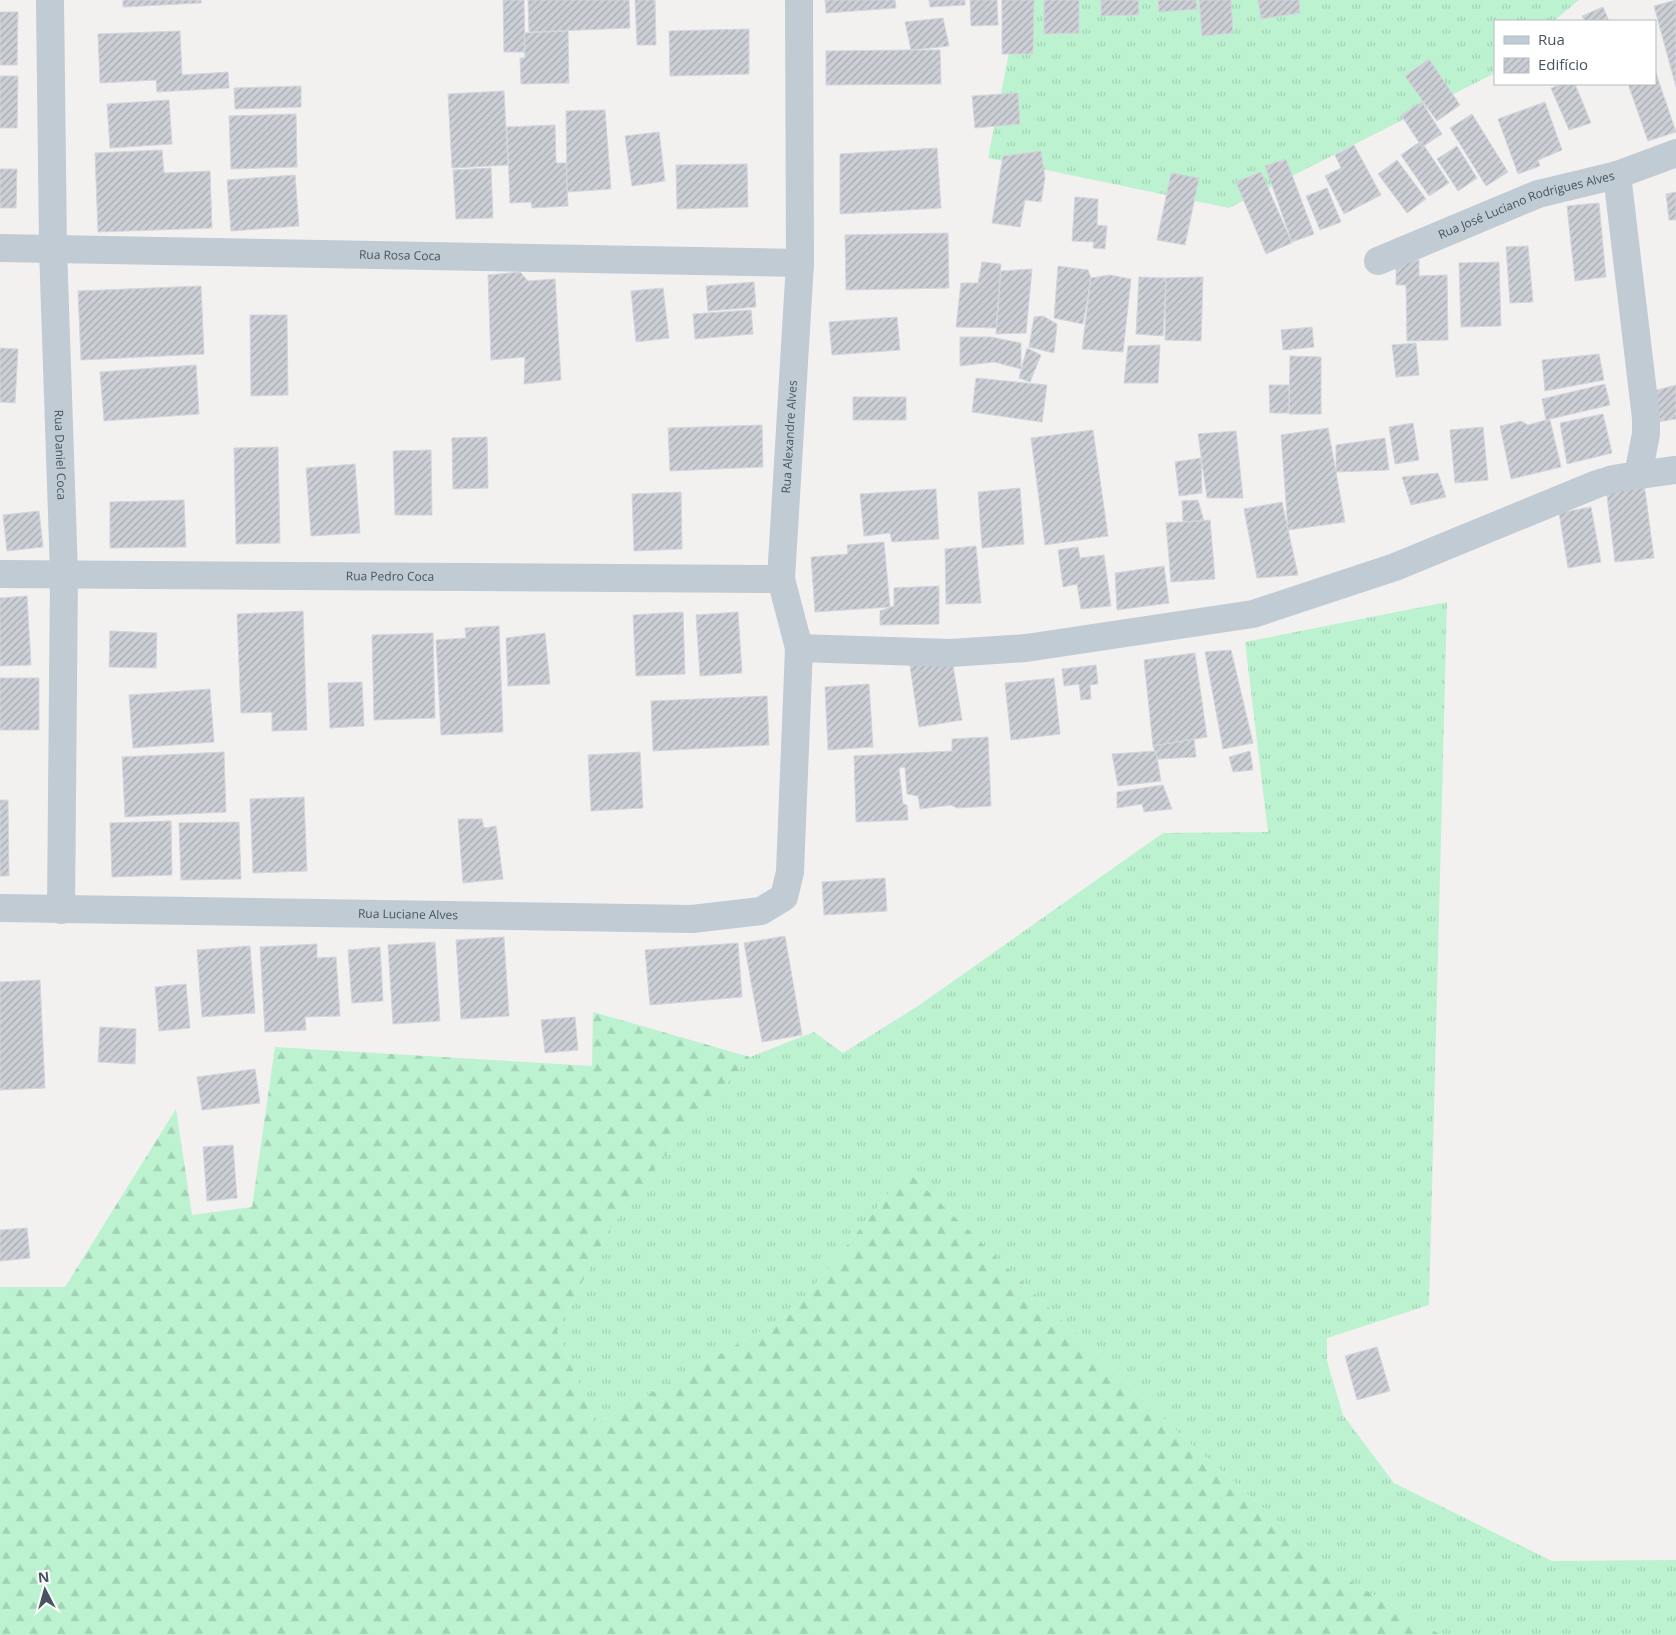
<svg xmlns="http://www.w3.org/2000/svg" width="1676" height="1635" font-family="'Open Sans',sans-serif">
  <style>
    .grass { fill: url(#grass-tufts) }
    .forest { fill: url(#forest-firs) }
    .building { fill: url(#building-hatch); stroke: #d3d6dc }
    .lines { fill: none; stroke-linecap: round; stroke-linejoin: round }
    .street { stroke: #c0cbd3; stroke-width: 28 }
    .labels { text-anchor: middle; stroke-width: 4; stroke-linejoin: round; paint-order: stroke }
    .street-label { font-size: 12px; fill: #46545f; stroke: #fff }
  </style>
  <defs>
    <pattern id="grass-tufts" width="24" height="20" patternUnits="userSpaceOnUse" patternTransform="scale(1.25)"><rect width="24" height="20" fill="#bcf2d0"/><path d="M3 7l-1-3M5 7V3M7 7l1-3M15 17l-1-3M17 17v-4M19 17l1-3" fill="none" stroke="#a3d1b5"/></pattern>
    <pattern id="forest-firs" width="22" height="20" patternUnits="userSpaceOnUse" patternTransform="scale(1.25)"><rect width="22" height="20" fill="#bcf2d0"/><path d="M5 1l3.5 6h-7zM16 11l3.5 6h-7z" fill="#a3d1b5"/></pattern>
    <pattern id="building-hatch" width="6" height="6" patternUnits="userSpaceOnUse" patternTransform="scale(1.25)"><rect width="6" height="6" fill="#cccfd5"/><path d="M-1 1l2-2M0 6l6-6M5 7l2-2" fill="none" stroke="#a7abb0"/></pattern>
  </defs>
  <rect width="100%" height="100%" fill="#f3f0f0"/>
  <path class="grass" d="M 1027,0 L 1579,0 L 1554,21 L 1495,21 L 1495,73 L 1493,74 L 1229,208 L 988,158 L 1019,3 Z
    M 1447,602 L 1429,1305 L 1327,1338 L 1327,1361 L 1343,1415 L 1394,1483 L 1552,1561 L 1676,1560 L 1676,1635 L 1441,1635 L 1337,1573 L 1184,1438 L 907,1171 L 791,1314 L 595,1424 L 557,1331 L 609,1230 L 676,1141 L 750,1057 L 814,1032 L 843,1053 L 918,1006 L 1163,833 L 1268,832 L 1245,642 Z"/>
  <path class="forest" d="M 593,1012 L 750,1057 L 676,1141 L 609,1230 L 557,1331 L 595,1424 L 791,1314 L 907,1171 L 1184,1438 L 1337,1573 L 1441,1635 L 0,1635 L 0,1287 L 65,1287 L 176,1109 L 192,1215 L 252,1207 L 275,1047 L 592,1066 Z"/>
  <path class="building" d="M 123,0 L 201,0 L 201,3 L 123,7 Z
    M 503,0 L 524,0 L 525,52 L 504,52 Z
    M 528,0 L 629,0 L 630,28 L 529,32 Z
    M 635,0 L 655,0 L 656,45 L 637,45 Z
    M 825,0 L 895,0 L 896,8 L 826,13 Z
    M 929,0 L 965,0 L 965,5 L 930,7 Z
    M 970,0 L 997,0 L 998,25 L 971,26 Z
    M 1002,0 L 1034,0 L 1033,54 L 1002,54 Z
    M 1044,0 L 1079,0 L 1079,33 L 1044,34 Z
    M 1101,0 L 1138,0 L 1139,15 L 1101,16 Z
    M 1158,0 L 1196,0 L 1197,9 L 1159,12 Z
    M 1199,0 L 1231,0 L 1233,33 L 1202,36 Z
    M 1258,0 L 1299,0 L 1300,13 L 1261,19 Z
    M 1676,0 L 1676,87 L 1654,6 Z
    M 1603,7 L 1609,21 L 1585,21 L 1582,16 Z
    M 0,12 L 18,12 L 17,65 L 0,65 Z
    M 943,18 L 949,46 L 911,50 L 905,22 Z
    M 749,29 L 749,74 L 670,76 L 669,31 Z
    M 180,31 L 182,75 L 228,72 L 229,88 L 157,92 L 156,80 L 100,83 L 98,34 Z
    M 568,31 L 569,83 L 521,84 L 520,58 L 525,58 L 524,33 Z
    M 911,50 L 940,50 L 941,84 L 826,85 L 826,51 Z
    M 1429,59 L 1460,105 L 1437,121 L 1405,76 Z
    M 1655,70 L 1676,132 L 1648,141 L 1628,84 L 1655,84 Z
    M 0,76 L 18,76 L 17,128 L 0,128 Z
    M 1564,84 L 1575,84 L 1591,123 L 1569,130 L 1551,88 Z
    M 301,86 L 301,107 L 235,109 L 234,88 Z
    M 504,91 L 508,165 L 452,168 L 448,94 Z
    M 1018,93 L 1020,124 L 975,128 L 972,96 Z
    M 169,100 L 172,144 L 110,148 L 107,104 Z
    M 1422,102 L 1442,134 L 1422,147 L 1401,115 Z
    M 1545,102 L 1562,150 L 1538,160 L 1540,166 L 1518,174 L 1498,119 Z
    M 605,110 L 611,189 L 567,192 L 566,111 Z
    M 296,114 L 297,167 L 231,169 L 229,116 Z
    M 1472,114 L 1508,172 L 1486,186 L 1450,128 Z
    M 555,125 L 556,163 L 566,163 L 568,206 L 532,208 L 531,202 L 510,203 L 507,127 Z
    M 659,132 L 665,181 L 632,186 L 625,136 Z
    M 1421,141 L 1449,183 L 1429,196 L 1401,155 Z
    M 1354,145 L 1381,195 L 1344,214 L 1325,176 L 1341,168 L 1335,155 Z
    M 1457,146 L 1477,178 L 1458,191 L 1437,159 Z
    M 937,148 L 941,208 L 840,214 L 840,154 Z
    M 162,150 L 164,173 L 210,171 L 212,228 L 98,232 L 95,153 Z
    M 1041,151 L 1045,178 L 1041,202 L 1025,200 L 1020,227 L 992,223 L 1003,156 Z
    M 1286,159 L 1314,234 L 1292,242 L 1265,166 Z
    M 1397,160 L 1426,199 L 1407,213 L 1378,174 Z
    M 747,164 L 748,207 L 677,209 L 676,165 Z
    M 491,168 L 493,218 L 456,219 L 453,170 Z
    M 0,169 L 17,169 L 16,208 L 0,208 Z
    M 1261,172 L 1292,243 L 1266,254 L 1236,182 Z
    M 1171,173 L 1199,178 L 1185,245 L 1157,240 Z
    M 295,175 L 299,226 L 231,231 L 227,180 Z
    M 1327,188 L 1341,222 L 1320,230 L 1306,196 Z
    M 1676,192 L 1676,220 L 1669,220 L 1666,194 Z
    M 1075,197 L 1098,199 L 1097,225 L 1107,226 L 1105,249 L 1093,248 L 1094,242 L 1072,241 Z
    M 1599,203 L 1606,277 L 1575,281 L 1567,206 Z
    M 948,233 L 949,288 L 846,290 L 845,235 Z
    M 1528,246 L 1533,302 L 1510,303 L 1506,247 Z
    M 1396,260 L 1419,260 L 1419,276 L 1447,275 L 1448,340 L 1407,341 L 1406,285 L 1396,285 Z
    M 982,262 L 1001,264 L 996,328 L 956,327 L 961,283 L 978,283 Z
    M 1499,262 L 1501,326 L 1461,327 L 1459,263 Z
    M 1058,266 L 1088,270 L 1091,278 L 1083,324 L 1054,318 Z
    M 1032,269 L 1026,333 L 996,334 L 1001,271 Z
    M 520,272 L 528,281 L 555,279 L 561,380 L 524,384 L 525,357 L 491,360 L 488,275 Z
    M 1110,275 L 1131,279 L 1123,352 L 1082,349 L 1091,278 Z
    M 1139,277 L 1166,278 L 1163,336 L 1136,334 Z
    M 1203,277 L 1201,341 L 1165,340 L 1166,278 Z
    M 754,282 L 756,307 L 708,311 L 706,286 Z
    M 201,286 L 204,354 L 81,360 L 78,291 Z
    M 663,288 L 669,338 L 636,342 L 631,291 Z
    M 751,310 L 753,334 L 695,339 L 693,314 Z
    M 250,315 L 287,315 L 288,395 L 251,396 Z
    M 1043,316 L 1057,324 L 1054,353 L 1029,347 L 1034,317 Z
    M 897,317 L 900,350 L 832,355 L 829,322 Z
    M 1312,327 L 1314,347 L 1283,350 L 1281,330 Z
    M 960,337 L 991,337 L 1021,343 L 1021,369 L 994,362 L 960,366 Z
    M 1416,343 L 1419,375 L 1396,377 L 1392,345 Z
    M 1160,345 L 1158,383 L 1124,383 L 1128,346 Z
    M 0,348 L 18,349 L 15,403 L 0,402 Z
    M 1027,348 L 1041,355 L 1030,382 L 1019,378 Z
    M 1599,354 L 1604,380 L 1545,391 L 1542,360 Z
    M 1290,356 L 1321,357 L 1321,414 L 1289,414 Z
    M 196,365 L 199,414 L 104,421 L 100,372 Z
    M 976,378 L 1047,385 L 1042,422 L 972,412 Z
    M 1605,384 L 1610,405 L 1546,420 L 1542,399 Z
    M 1269,385 L 1289,385 L 1289,413 L 1270,413 Z
    M 1676,385 L 1676,419 L 1657,422 L 1653,391 Z
    M 853,397 L 906,397 L 906,420 L 853,420 Z
    M 1603,414 L 1612,453 L 1567,464 L 1560,423 Z
    M 1546,420 L 1550,420 L 1561,467 L 1511,479 L 1500,426 L 1521,421 L 1528,425 Z
    M 1413,423 L 1419,460 L 1395,464 L 1389,427 Z
    M 762,425 L 763,467 L 670,471 L 668,428 Z
    M 1483,427 L 1488,480 L 1455,483 L 1450,430 Z
    M 1328,428 L 1345,522 L 1288,530 L 1281,435 Z
    M 1093,430 L 1108,536 L 1045,545 L 1031,438 Z
    M 1236,431 L 1243,498 L 1207,498 L 1198,434 Z
    M 487,437 L 488,488 L 453,489 L 452,438 Z
    M 1385,438 L 1389,470 L 1336,472 L 1336,445 Z
    M 278,447 L 280,543 L 236,544 L 234,448 Z
    M 431,450 L 432,515 L 395,515 L 393,451 Z
    M 1201,458 L 1202,493 L 1179,496 L 1175,462 Z
    M 355,464 L 360,533 L 311,536 L 306,468 Z
    M 1438,473 L 1446,497 L 1411,505 L 1402,477 Z
    M 1644,483 L 1654,558 L 1615,562 L 1606,488 Z
    M 1020,488 L 1024,544 L 982,548 L 978,492 Z
    M 936,489 L 939,539 L 892,542 L 890,533 L 864,536 L 860,494 Z
    M 681,492 L 682,549 L 634,551 L 632,494 Z
    M 184,500 L 186,547 L 110,548 L 110,502 Z
    M 1198,500 L 1204,521 L 1183,522 L 1182,501 Z
    M 1282,502 L 1298,575 L 1257,578 L 1244,509 Z
    M 1591,507 L 1601,562 L 1568,568 L 1559,513 Z
    M 39,511 L 43,547 L 7,551 L 3,515 Z
    M 1210,520 L 1215,579 L 1171,582 L 1166,523 Z
    M 884,542 L 890,607 L 815,612 L 811,557 L 848,554 L 847,545 Z
    M 976,546 L 981,603 L 946,604 L 945,549 Z
    M 1078,547 L 1080,558 L 1104,555 L 1111,606 L 1081,609 L 1077,584 L 1063,587 L 1058,550 Z
    M 1164,566 L 1169,603 L 1117,610 L 1115,573 Z
    M 939,586 L 939,624 L 880,625 L 880,611 L 894,606 L 894,588 Z
    M 27,596 L 31,665 L 0,666 L 0,598 Z
    M 303,611 L 307,730 L 272,731 L 272,712 L 241,713 L 237,614 Z
    M 683,612 L 685,674 L 636,676 L 633,615 Z
    M 738,612 L 742,673 L 700,676 L 696,615 Z
    M 499,626 L 503,732 L 441,735 L 436,640 L 466,638 L 465,628 Z
    M 110,631 L 157,633 L 156,668 L 109,667 Z
    M 433,633 L 435,718 L 374,720 L 372,635 Z
    M 545,633 L 550,684 L 508,686 L 506,638 Z
    M 1231,650 L 1253,743 L 1223,749 L 1205,652 Z
    M 951,653 L 962,720 L 919,727 L 909,659 Z
    M 1195,653 L 1207,737 L 1153,746 L 1144,660 Z
    M 1096,665 L 1098,684 L 1090,685 L 1091,699 L 1081,700 L 1079,684 L 1064,686 L 1062,669 Z
    M 0,678 L 39,678 L 39,730 L 0,730 Z
    M 1054,678 L 1060,734 L 1011,740 L 1005,683 Z
    M 362,682 L 364,726 L 330,728 L 328,683 Z
    M 869,684 L 873,747 L 828,750 L 825,687 Z
    M 210,689 L 214,742 L 133,748 L 129,695 Z
    M 767,696 L 769,745 L 653,751 L 651,701 Z
    M 988,737 L 991,806 L 957,808 L 951,805 L 920,809 L 918,796 L 907,794 L 905,767 L 899,768 L 903,804 L 907,805 L 908,820 L 856,822 L 854,756 L 952,751 L 952,739 Z
    M 1194,739 L 1196,757 L 1158,759 L 1153,746 Z
    M 1156,751 L 1161,781 L 1118,786 L 1112,754 Z
    M 1250,751 L 1253,770 L 1233,772 L 1229,757 Z
    M 224,752 L 226,812 L 125,817 L 122,757 Z
    M 640,752 L 643,808 L 591,811 L 588,755 Z
    M 1163,785 L 1172,809 L 1144,812 L 1142,804 L 1117,808 L 1117,792 Z
    M 304,797 L 307,871 L 253,873 L 250,799 Z
    M 0,800 L 8,800 L 9,876 L 0,876 Z
    M 458,819 L 482,819 L 484,828 L 496,826 L 503,879 L 463,883 Z
    M 171,821 L 172,875 L 112,877 L 110,823 Z
    M 239,822 L 241,879 L 181,880 L 179,823 Z
    M 885,878 L 887,911 L 824,915 L 822,882 Z
    M 785,936 L 802,1035 L 762,1042 L 744,943 Z
    M 504,937 L 509,1016 L 461,1019 L 456,940 Z
    M 435,942 L 440,1021 L 393,1024 L 388,945 Z
    M 738,943 L 742,997 L 650,1005 L 645,950 Z
    M 317,944 L 317,958 L 336,957 L 340,1016 L 305,1017 L 306,1030 L 265,1032 L 260,947 Z
    M 250,946 L 255,1013 L 202,1017 L 197,950 Z
    M 380,947 L 383,1001 L 352,1003 L 348,950 Z
    M 40,980 L 45,1088 L 0,1090 L 0,982 Z
    M 186,984 L 190,1028 L 159,1031 L 155,987 Z
    M 575,1017 L 578,1050 L 545,1053 L 541,1020 Z
    M 100,1027 L 136,1029 L 135,1064 L 98,1062 Z
    M 255,1069 L 260,1103 L 202,1110 L 197,1077 Z
    M 233,1145 L 237,1198 L 207,1201 L 203,1147 Z
    M 27,1228 L 30,1258 L 0,1261 L 0,1230 Z
    M 1377,1347 L 1390,1391 L 1357,1400 L 1345,1356 Z"/>
  <g class="lines">
    <g class="street">
      <path id="s1" d="M 50,0 L 53,248 L 64,573 L 61,910"/>
      <path id="s2" d="M 0,248 L 800,263"/>
      <path id="s3" d="M 1378,261 L 1538,194 L 1617,175 L 1676,153"/>
      <path d="M 1638,475 L 1676,470"/>
      <path id="s4" d="M 0,574 L 781,579"/>
      <path d="M 799,648 L 951,653 L 1026,648 L 1253,614 L 1395,567 L 1597,484 L 1613,479 L 1638,475 L 1646,434 L 1646,418 L 1617,175"/>
      <path id="s5" d="M 0,908 L 692,919 L 761,911 L 784,897 L 790,872 L 799,648 L 781,579 L 800,263 L 799,0"/>
    </g>
  </g>
  <g class="labels">
    <g class="street-label">
      <text dy="4" stroke="none"><textPath href="#s3" startOffset="159">Rua José Luciano Rodrigues Alves</textPath></text>
      <text dy="4" stroke="none"><textPath href="#s2" startOffset="400">Rua Rosa Coca</textPath></text>
      <text dy="4" stroke="none"><textPath href="#s5" startOffset="1252">Rua Alexandre Alves</textPath></text>
      <text dy="4" stroke="none"><textPath href="#s1" startOffset="455">Rua Daniel Coca</textPath></text>
      <text dy="4" stroke="none"><textPath href="#s4" startOffset="390">Rua Pedro Coca</textPath></text>
      <text dy="4" stroke="none"><textPath href="#s5" startOffset="408">Rua Luciane Alves</textPath></text>
    </g>
  </g>
  <rect x="1494" y="20" width="162" height="65" fill="#ffffff" stroke="#b5bbbf"/>
  <rect x="1504" y="36" width="25" height="8" fill="#c0cbd3" stroke="#b5bbbf"/>
  <text x="1538" y="45" font-size="15" fill="#46545f">Rua</text>
  <rect x="1504" y="58" width="25" height="15" fill="url(#building-hatch)" stroke="#b5bbbf"/>
  <text x="1538" y="70" font-size="15" fill="#46545f">Edifício</text>
  <g transform="translate(45 1590) rotate(354)" stroke="#ffffff" stroke-width="4" paint-order="stroke">
  <path d="M0-4L9 19L0 12L-9 19Z" fill="#46545f"/>
  <text y="-8" font-size="14" font-weight="bold" text-anchor="middle" fill="#46545f">N</text>
  </g>
</svg>
